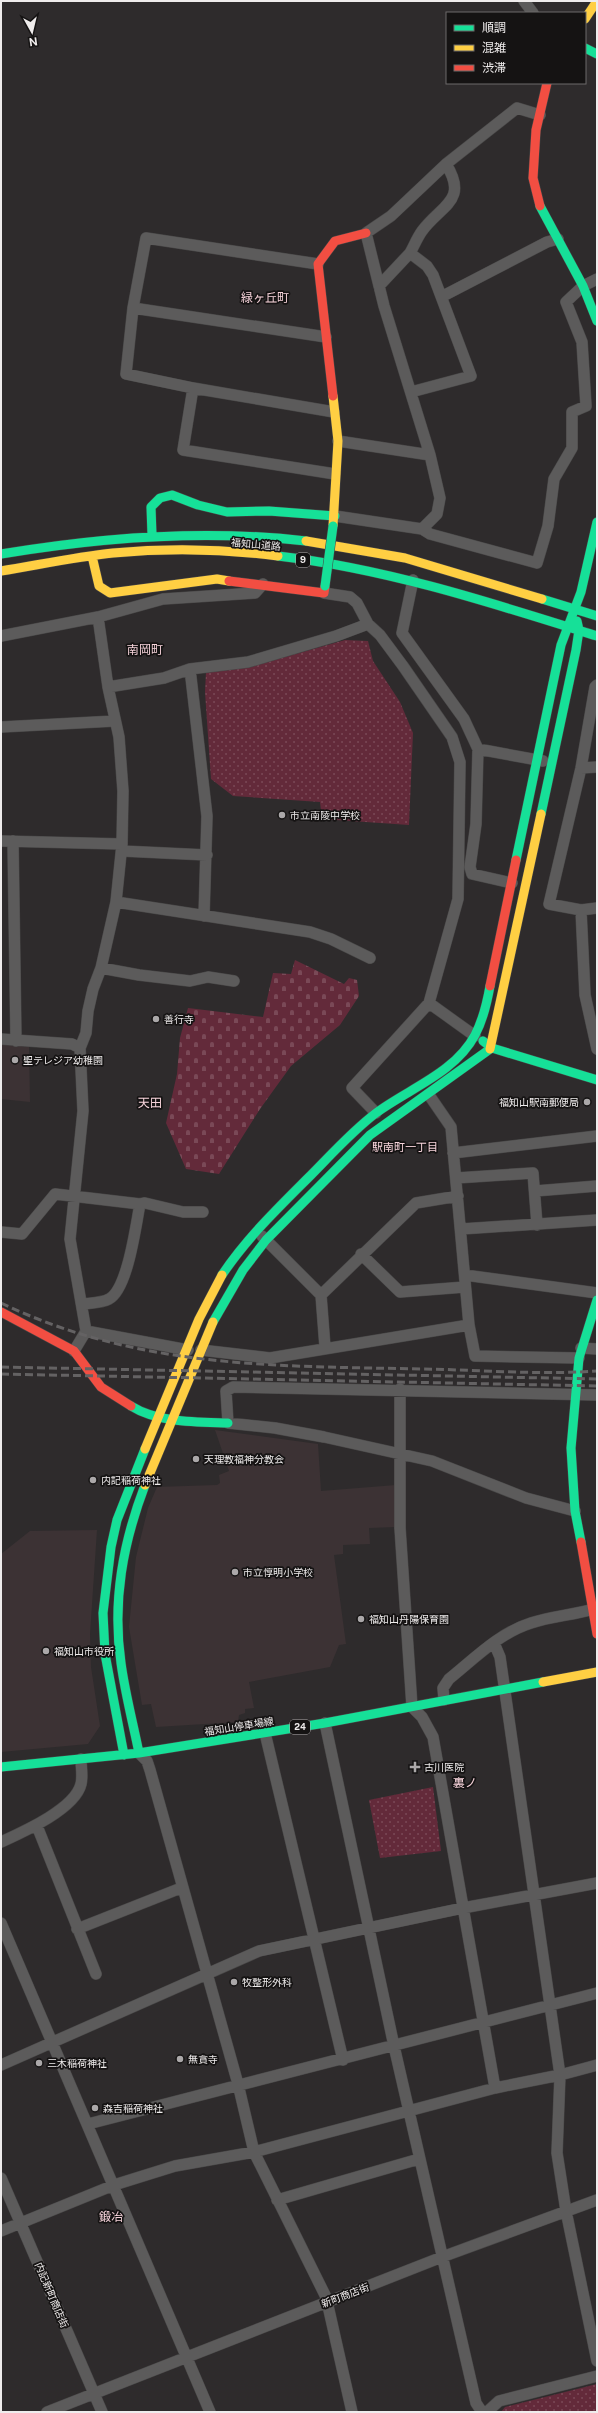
<svg xmlns="http://www.w3.org/2000/svg" width="598" height="2413" font-family="'Public Sans','Noto Sans JP',sans-serif">
  <style>
    .built { fill: #3c3234 }
    .cemetery { fill: url(#cemetery-stones) }
    .park { fill: url(#park-dots) }
    .lines { fill: none; stroke-linecap: round; stroke-linejoin: round }
    .street-casing { stroke: #484747; stroke-width: 12 }
    .fast-casing { stroke: #484747; stroke-width: 10 }
    .slow-casing { stroke: #484747; stroke-width: 10 }
    .jam-casing { stroke: #484747; stroke-width: 10 }
    .street { stroke: #5c5b5b; stroke-width: 11 }
    .fast { stroke: #16e098; stroke-width: 9 }
    .slow { stroke: #ffcf43; stroke-width: 9 }
    .jam { stroke: #f24e42; stroke-width: 9 }
    .rail { stroke: #646263; stroke-width: 3; stroke-dasharray: 8 4; stroke-linecap: butt }
    .fast-bridge-casing { stroke: #484747; stroke-width: 10; stroke-linecap: butt }
    .fast-bridge { stroke: #16e098; stroke-width: 9 }
    .poi-dot { fill: #aba8a9; stroke: #151313; stroke-width: 1.5 }
    .labels { text-anchor: middle; stroke-width: 3.5; stroke-linejoin: round; paint-order: stroke }
    .shield { fill: #151313; stroke: #aeabab; stroke-width: 1 }
    .shield-label { font-size: 9px; font-weight: bold; fill: #efecec }
    .street-label { font-size: 10px; fill: #efecec; stroke: #151313 }
    .poi-label { font-size: 10px; fill: #efecec; stroke: #151313; text-anchor: start }
    .neighbourhood-label { font-size: 11px; fill: #f6d3da; stroke: #151313 }
    .quarter-label { font-size: 12px; fill: #f6d3da; stroke: #151313 }
  </style>
  <defs>
    <pattern id="cemetery-stones" width="16" height="16" patternUnits="userSpaceOnUse"><rect width="16" height="16" fill="#632a3a"/><path d="M2 7V4a2 2 0 0 1 4 0v3zM10 15v-3a2 2 0 0 1 4 0v3z" fill="#7a4957"/></pattern>
    <pattern id="park-dots" width="8" height="8" patternUnits="userSpaceOnUse"><rect width="8" height="8" fill="#632a3a"/><path d="M2 2h.1M6 6h.1" fill="none" stroke="#7a4957" stroke-width="1.8" stroke-linecap="round"/></pattern>
  </defs>
  <rect width="100%" height="100%" fill="#2e2b2c"/>
  <path class="built" d="M 1,1042 L 29,1046 L 30,1102 L 1,1099 Z
    M 215,1430 L 318,1444 L 321,1491 L 396,1485 L 396,1527 L 369,1528 L 370,1544 L 343,1545 L 343,1554 L 334,1555 L 346,1644 L 339,1645 L 330,1667 L 249,1682 L 254,1708 L 245,1709 L 245,1713 L 239,1715 L 238,1722 L 156,1727 L 151,1704 L 142,1705 L 129,1627 L 136,1557 L 148,1508 L 157,1487 L 217,1485 L 220,1483 L 219,1475 L 229,1471 Z
    M 97,1530 L 90,1634 L 91,1667 L 100,1726 L 88,1744 L 1,1752 L 1,1554 L 30,1531 Z"/>
  <path class="cemetery" d="M 295,960 L 344,984 L 349,978 L 357,980 L 359,996 L 340,1025 L 291,1066 L 260,1109 L 219,1174 L 186,1169 L 166,1123 L 177,1074 L 180,1038 L 188,1008 L 263,1017 L 273,973 L 291,974 Z"/>
  <path class="park" d="M 345,640 L 368,641 L 373,661 L 400,702 L 413,733 L 409,825 L 322,819 L 320,802 L 233,796 L 211,779 L 205,692 L 206,672 L 256,665 Z
    M 433,1787 L 441,1851 L 380,1858 L 369,1800 Z
    M 597,2384 L 597,2412 L 501,2412 L 505,2407 Z"/>
  <g class="lines">
    <defs>
      <path id="street" d="M 524,1 L 533,13
        M 410,253 C 414,246 417,238 422,231 C 441,205 469,201 446,164
        M 318,264 L 146,238 L 133,308 L 126,374 L 193,388 L 334,412
        M 379,286 L 410,253 L 427,266 L 433,275 L 471,376 L 411,392
        M 443,296 L 547,242 L 558,239
        M 133,308 L 326,337
        M 193,388 L 183,450 L 335,474
        M 338,441 L 430,455
        M 335,516 L 422,529 L 430,534 L 537,563 L 548,526 L 554,479 L 572,448 L 572,412 L 586,406 L 582,342 L 566,302 L 583,286 L 597,279
        M 422,529 L 437,514 L 440,498 L 430,455 L 384,306 L 366,233 L 391,216 L 446,164 L 517,108 L 540,115
        M 413,580 L 402,633 L 464,719 L 478,749 L 543,761
        M 324,593 L 350,597 L 357,603 L 368,624 L 380,635 L 403,666 L 452,737 L 460,762 L 458,899 L 429,1003 L 352,1088 L 376,1113
        M 1,636 L 98,617 L 163,599 L 255,593 L 263,584
        M 190,669 L 207,816 L 204,916
        M 597,685 L 595,687 L 581,768 L 549,904 L 581,910 L 597,908
        M 108,687 L 164,678 L 190,669 L 248,662 L 336,636 L 368,624
        M 1,727 L 115,721
        M 478,749 L 476,824 L 470,867 L 472,874 L 512,883
        M 581,768 L 597,767
        M 1,841 L 122,844
        M 13,841 L 16,1041
        M 122,851 L 207,855
        M 116,902 L 310,932 L 331,939 L 370,958
        M 581,910 L 585,995 L 597,1049
        M 101,968 L 139,975 L 190,981 L 208,977 L 234,981
        M 429,1003 L 475,1036
        M 1,1039 L 72,1044 L 80,1048
        M 429,1095 L 451,1127 L 469,1325 L 475,1356 L 579,1358
        M 453,1153 L 597,1136
        M 456,1178 L 533,1173 L 537,1225
        M 535,1191 L 597,1186
        M 140,1204 L 145,1203 L 183,1212 L 203,1212
        M 461,1229 L 597,1220
        M 1,1232 L 22,1234 L 55,1194 L 140,1204 C 136,1224 128,1289 109,1299 C 102,1303 90,1303 82,1304
        M 262,1236 L 321,1295 L 325,1347
        M 361,1254 L 400,1292 L 465,1287
        M 465,1275 L 597,1293
        M 321,1295 L 416,1203 L 458,1196
        M 86,1331 L 188,1350
        M 581,1348 L 597,1349
        M 201,1350 L 270,1358 L 469,1325
        M 74,1351 L 86,1331 L 70,1239 L 83,1111 L 80,1048 L 86,1033 L 88,1011 L 93,989 L 101,968 L 116,902 L 122,844 L 123,791 L 119,737 L 108,687 L 98,617
        M 400,1389 L 400,1528 L 412,1707 L 422,1717 L 433,1737 L 495,2088
        M 575,1511 L 526,1498 L 432,1461 L 324,1437 L 275,1428 L 228,1423 L 226,1391 L 233,1387 L 597,1395
        M 494,1643 L 500,1657 L 560,2075 L 557,2153 L 566,2211 L 597,2361
        M 444,1700 L 443,1688 L 449,1679 C 474,1659 499,1633 531,1623 C 552,1616 575,1615 597,1608
        M 325,1723 L 394,2046 L 476,2403 L 482,2412
        M 265,1733 L 343,2060
        M 139,1753 L 147,1761 L 150,1770 L 238,2084 L 254,2152 L 326,2297 L 352,2412
        M 37,1826 L 96,1974
        M 1,1842 C 23,1832 75,1809 81,1784 C 83,1776 81,1767 81,1759
        M 1,1923 L 210,2412
        M 77,1929 L 181,1888
        M 1,2065 L 259,1951 L 463,1908 L 597,1883
        M 88,2124 L 597,1993
        M 1,2178 L 102,2412
        M 277,2200 L 419,2159
        M 1,2231 L 114,2185 L 175,2166 L 254,2152 L 495,2088 L 560,2075 L 597,2065
        M 47,2412 L 442,2257 L 597,2200
        M 487,2412 L 499,2401 L 597,2376"/>
      <path id="fast" d="M 585,48 L 597,54
        M 540,206 L 583,286 L 597,321
        M 152,535 L 151,507 L 160,498 L 172,495 L 198,505 L 227,512 L 269,511 L 335,516
        M 1,554 C 102,537 204,529 306,541
        M 278,556 C 388,569 492,603 597,636
        M 542,599 L 597,616
        M 541,814 L 576,650 L 579,630 L 577,621
        M 516,860 L 561,645 L 581,592 L 597,522
        M 483,1041 L 492,1048 L 597,1080
        M 222,1275 C 246,1239 277,1209 308,1178 C 330,1156 351,1132 376,1113 C 408,1089 455,1073 475,1035 C 483,1020 487,1003 490,986
        M 213,1322 L 243,1270 L 266,1240 L 370,1135 L 490,1049
        M 131,1406 C 158,1423 197,1422 228,1423
        M 581,1542 L 575,1511 L 571,1448 L 579,1358 L 597,1300
        M 139,1753 C 133,1723 125,1693 121,1663 C 112,1601 123,1543 145,1485
        M 124,1755 L 105,1654 L 103,1613 L 111,1547 L 117,1520 L 145,1449
        M 1,1767 L 139,1753 L 325,1723 L 543,1682"/>
      <path id="slow" d="M 585,19 L 597,1
        M 333,396 L 338,441 L 333,526
        M 306,541 L 405,558 L 542,599
        M 92,556 L 99,586 L 110,593 L 217,579 L 229,581
        M 1,571 C 38,565 75,557 113,553 C 167,548 224,549 278,556
        M 490,1049 L 541,814
        M 145,1449 L 199,1319 L 222,1275
        M 145,1485 L 213,1322
        M 543,1682 L 597,1672"/>
      <path id="jam" d="M 540,206 L 533,178 L 536,130 L 547,83
        M 333,396 L 318,264 L 335,241 L 366,233
        M 229,581 L 324,593 L 325,586
        M 490,986 L 516,860
        M 1,1312 L 74,1351 L 101,1387 L 131,1406
        M 581,1542 L 597,1634"/>
    </defs>
    <use href="#street" class="street-casing"/>
    <use href="#fast" class="fast-casing"/>
    <use href="#slow" class="slow-casing"/>
    <use href="#jam" class="jam-casing"/>
    <use href="#street" class="street"/>
    <use href="#fast" class="fast"/>
    <use href="#slow" class="slow"/>
    <use href="#jam" class="jam"/>
    <path class="rail" d="M 1,1303 C 139,1369 276,1366 424,1369 C 481,1370 540,1375 597,1371
      M 1,1367 L 597,1379
      M 1,1374 L 597,1386"/>
    <defs>
      <path id="fast-bridge" d="M 325,586 L 333,526"/>
    </defs>
    <use href="#fast-bridge" class="fast-bridge-casing"/>
    <use href="#fast-bridge" class="fast-bridge"/>
  </g>
  <g class="poi-dot">
    <circle cx="282" cy="815" r="4"/>
    <circle cx="156" cy="1019" r="4"/>
    <circle cx="15" cy="1060" r="4"/>
    <circle cx="587" cy="1102" r="4"/>
    <circle cx="196" cy="1459" r="4"/>
    <circle cx="93" cy="1480" r="4"/>
    <circle cx="235" cy="1572" r="4"/>
    <circle cx="361" cy="1619" r="4"/>
    <circle cx="46" cy="1651" r="4"/>
    <path d="M413 1761h4v4h4v4h-4v4h-4v-4h-4v-4h4z"/>
    <circle cx="234" cy="1982" r="4"/>
    <circle cx="180" cy="2059" r="4"/>
    <circle cx="39" cy="2063" r="4"/>
    <circle cx="95" cy="2108" r="4"/>
  </g>
  <g class="labels">
    <g class="shield">
      <rect x="296" y="553" width="14" height="14" rx="3"/>
      <rect x="290" y="1720" width="20" height="14" rx="3"/>
    </g>
    <g class="shield-label">
      <text x="303" y="563">9</text>
      <text x="300" y="1730">24</text>
    </g>
    <g class="street-label">
      <text transform="translate(256 544) rotate(5)" y="4">福知山道路</text>
      <text transform="translate(239 1726) rotate(-9)" y="4">福知山停車場線</text>
      <text transform="translate(52 2295) rotate(67)" y="4">内記新町商店街</text>
      <text transform="translate(345 2295) rotate(-21)" y="4">新町商店街</text>
    </g>
    <g class="poi-label">
      <text x="290" y="819">市立南陵中学校</text>
      <text x="164" y="1023">善行寺</text>
      <text x="23" y="1064">聖テレジア幼稚園</text>
      <text x="579" y="1106" text-anchor="end">福知山駅南郵便局</text>
      <text x="204" y="1463">天理教福神分教会</text>
      <text x="101" y="1484">内記稲荷神社</text>
      <text x="243" y="1576">市立惇明小学校</text>
      <text x="369" y="1623">福知山丹陽保育園</text>
      <text x="54" y="1655">福知山市役所</text>
      <text x="424" y="1771">古川医院</text>
      <text x="242" y="1986">牧整形外科</text>
      <text x="188" y="2063">無貪寺</text>
      <text x="47" y="2067">三木稲荷神社</text>
      <text x="103" y="2112">森吉稲荷神社</text>
    </g>
    <g class="neighbourhood-label">
      <text x="405" y="1151">駅南町一丁目</text>
    </g>
    <g class="quarter-label">
      <text x="265" y="302">緑ヶ丘町</text>
      <text x="145" y="654">南岡町</text>
      <text x="150" y="1107">天田</text>
      <text x="465" y="1787">裏ノ</text>
      <text x="111" y="2221">鍛冶</text>
    </g>
  </g>
  <rect width="598" height="2413" fill="none" stroke="#efecec" stroke-width="4"/>
  <rect x="446" y="12" width="140" height="72" fill="#151313" stroke="#6c6a6a"/>
  <rect x="454" y="25" width="20" height="6" fill="#16e098" stroke="#6c6a6a"/>
  <text x="482" y="32" font-size="12" fill="#efecec">順調</text>
  <rect x="454" y="45" width="20" height="6" fill="#ffcf43" stroke="#6c6a6a"/>
  <text x="482" y="52" font-size="12" fill="#efecec">混雑</text>
  <rect x="454" y="65" width="20" height="6" fill="#f24e42" stroke="#6c6a6a"/>
  <text x="482" y="72" font-size="12" fill="#efecec">渋滞</text>
  <g transform="translate(32 32) rotate(172)" stroke="#151313" stroke-width="3" paint-order="stroke">
  <path d="M0-3L7 15L0 10L-7 15Z" fill="#efecec"/>
  <text y="-6" font-size="11" font-weight="bold" text-anchor="middle" fill="#efecec">N</text>
  </g>
</svg>
